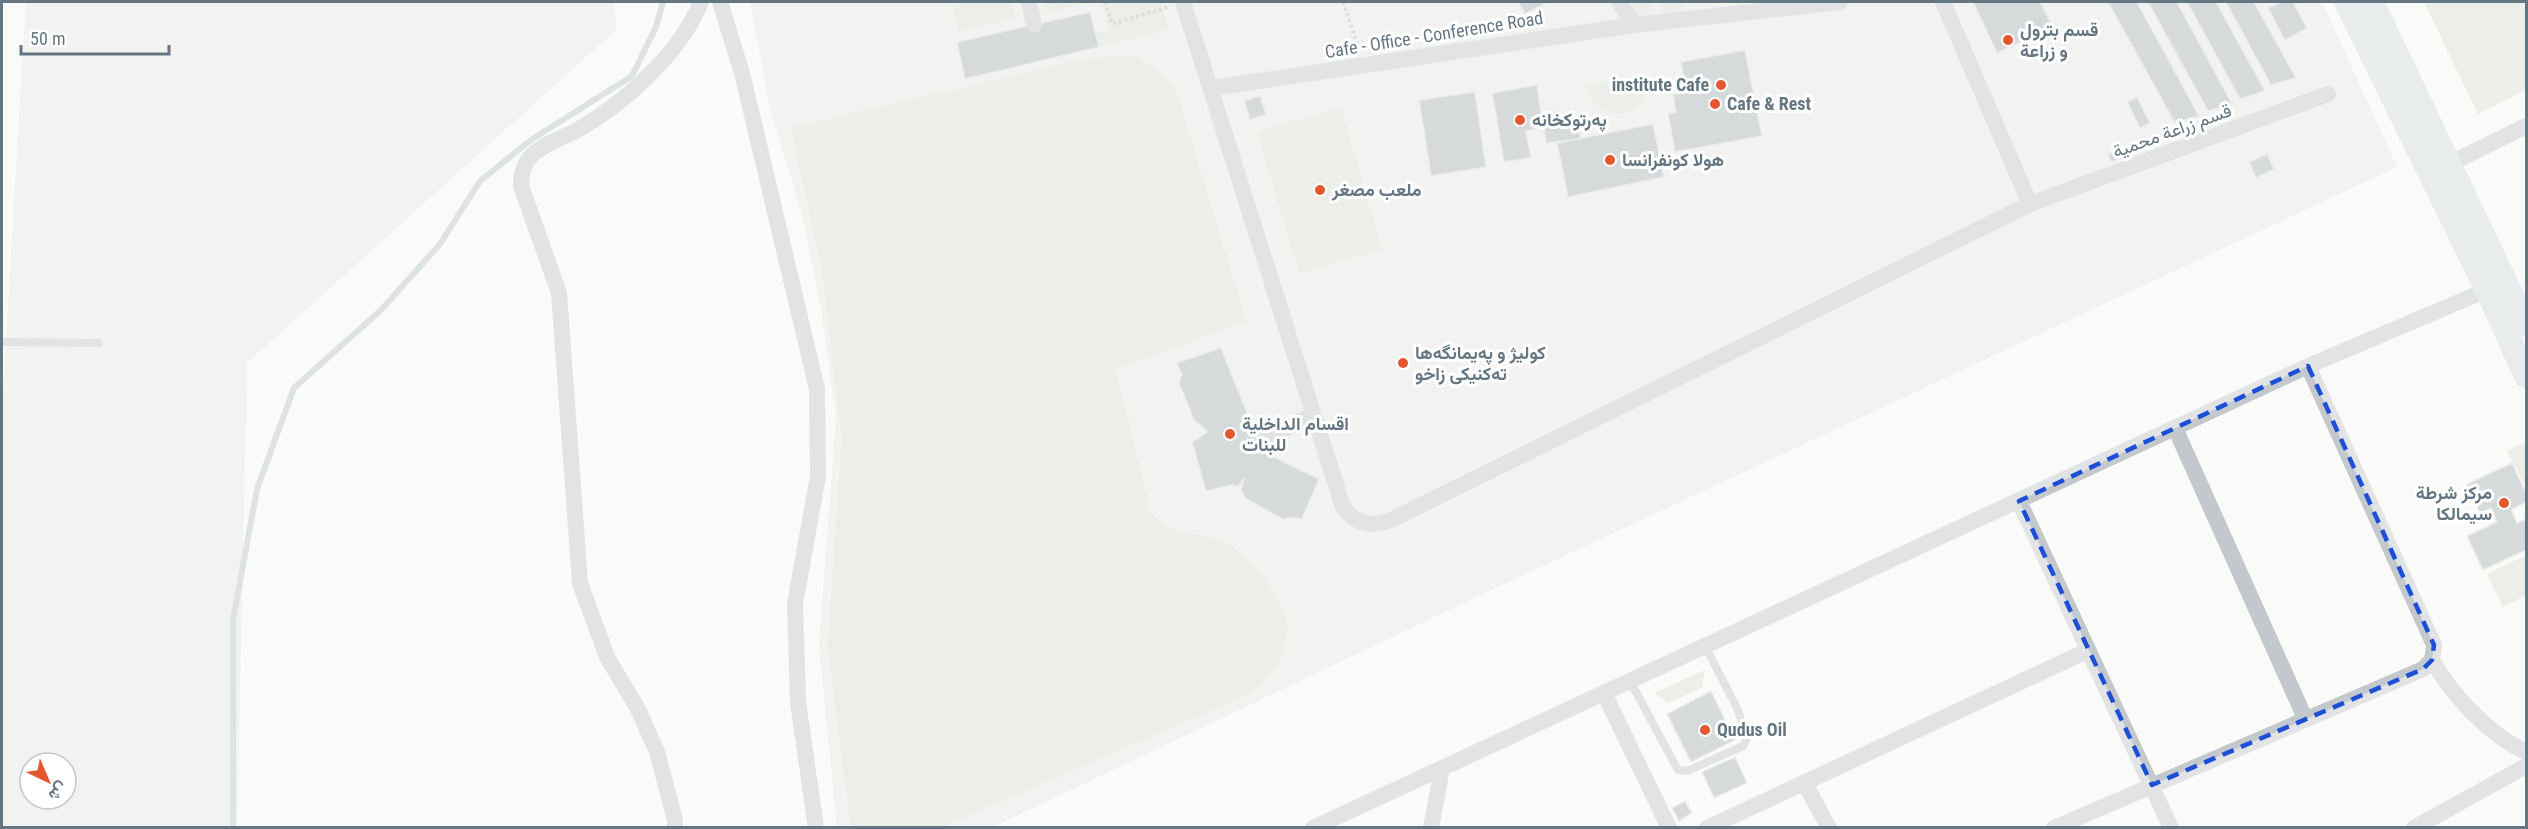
<svg xmlns="http://www.w3.org/2000/svg" width="2528" height="829" font-family="'Roboto Condensed',Vazirmatn,sans-serif">
  <style>
    .built { fill: #e8e9e9; fill-rule: evenodd }
    .green { fill: #dadfd7 }
    .lines { fill: none; stroke-linecap: round; stroke-linejoin: round }
    .stream { stroke: #bbc7cb; stroke-width: 6 }
    .building { fill: #aab3b9; stroke: #dcdcda; stroke-width: 1.5 }
    .path { stroke: #bbbfc2; stroke-width: 4; stroke-dasharray: 3 3; stroke-linecap: butt }
    .lane { stroke: #c3c8cc; stroke-width: 8 }
    .street { stroke: #c3c8cc; stroke-width: 16 }
    .secondary { stroke: #d6dbdf; stroke-width: 24 }
    .marked { fill: none; stroke: #1d4ed8; stroke-width: 4.5; stroke-dasharray: 12 8; stroke-linejoin: round }
    .poi-dot { fill: #e4572e; stroke: #fff; stroke-width: 2 }
    .labels { text-anchor: middle; stroke-width: 6; stroke-linejoin: round; paint-order: stroke }
    .poi-label { font-size: 18px; font-weight: bold; fill: #657683; stroke: #fff; text-anchor: start }
    .street-label { font-size: 18px; fill: #657683; stroke: #fff }
  </style>
  <rect width="100%" height="100%" fill="#fafaf8"/>
  <path class="built" d="M 26,2 L 614,2 L 617,29 L 247,363 L 237,827 L 2,827 L 2,412 ZM 30,763 L 66,763 L 66,799 L 30,799 Z
    M 750,2 L 2322,2 L 2397,167 L 1470,600 L 993,827 L 837,827 L 819,647 L 836,417 L 821,308 L 802,215 L 770,108 Z"/>
  <path class="green" d="M 967,2 L 1011,2 L 1015,17 L 959,32 L 953,5 Z
    M 1045,2 L 1090,2 L 1048,12 Z
    M 1102,2 L 1161,2 L 1168,29 L 1099,47 L 1095,33 L 1109,29 Z
    M 1625,2 L 1652,2 L 1655,14 L 1634,17 Z
    M 1658,2 L 1683,2 L 1683,9 L 1680,13 L 1659,13 Z
    M 2424,2 L 2526,2 L 2526,90 L 2478,114 Z
    M 1138,56 L 1175,86 L 1246,321 L 1116,369 L 1150,513 L 1178,533 L 1208,536 L 1229,544 L 1259,570 L 1277,598 L 1288,624 L 1283,655 L 1265,682 L 1250,694 L 941,827 L 851,827 L 828,645 L 842,438 L 822,271 L 791,128 L 1089,58 Z
    M 1643,78 C 1644,82 1645,88 1644,92 C 1640,122 1593,121 1587,86 L 1608,82 L 1610,94 L 1624,93 L 1624,80 Z
    M 1341,108 L 1382,249 L 1299,273 L 1257,132 Z
    M 2523,443 L 2526,449 L 2526,487 L 2507,451 Z
    M 2524,556 L 2526,560 L 2526,595 L 2503,607 L 2487,574 Z
    M 1705,670 L 1702,688 L 1668,703 L 1654,693 Z"/>
  <g class="lines">
    <path class="stream" d="M 233,828 L 233,620 L 257,489 L 294,388 L 381,310 L 440,244 L 480,181 L 531,140 L 632,76 L 656,27 L 663,2"/>
  </g>
  <path class="building" d="M 1518,2 L 1548,2 L 1525,14 Z
    M 1973,2 L 2040,2 L 2053,27 L 1997,53 Z
    M 2108,2 L 2137,2 L 2199,116 L 2175,123 Z
    M 2148,2 L 2177,2 L 2232,104 L 2208,111 Z
    M 2187,2 L 2216,2 L 2265,91 L 2240,99 Z
    M 2226,2 L 2254,2 L 2296,78 L 2271,85 Z
    M 2281,2 L 2293,2 L 2307,28 L 2285,40 L 2268,8 Z
    M 1090,12 L 1099,47 L 965,79 L 957,42 Z
    M 1745,50 L 1762,136 L 1675,152 L 1668,114 L 1676,112 L 1673,95 L 1686,92 L 1681,62 Z
    M 1537,85 L 1543,127 L 1526,131 L 1531,158 L 1504,162 L 1492,93 Z
    M 1475,92 L 1486,167 L 1431,176 L 1419,100 Z
    M 1260,96 L 1266,114 L 1250,120 L 1244,101 Z
    M 2137,97 L 2150,123 L 2140,128 L 2127,102 Z
    M 1559,110 L 1560,124 L 1577,120 L 1581,139 L 1546,143 L 1542,113 Z
    M 1653,124 L 1664,177 L 1568,197 L 1557,143 Z
    M 2142,142 L 2145,150 L 2111,162 L 2108,154 Z
    M 2267,154 L 2274,169 L 2256,178 L 2249,162 Z
    M 1221,348 L 1259,442 L 1258,449 L 1319,479 L 1302,519 L 1289,517 L 1284,520 L 1245,498 L 1241,490 L 1244,478 L 1238,487 L 1232,485 L 1206,491 L 1192,442 L 1208,432 L 1194,420 L 1179,383 L 1182,374 L 1176,363 Z
    M 2512,463 L 2526,493 L 2526,502 L 2511,510 L 2517,523 L 2526,519 L 2526,550 L 2483,570 L 2467,536 L 2497,522 L 2491,508 L 2480,513 L 2467,484 Z
    M 1711,691 L 1735,740 L 1691,762 L 1667,714 Z
    M 1735,757 L 1747,783 L 1714,798 L 1702,772 Z
    M 1685,801 L 1692,813 L 1679,821 L 1672,808 Z"/>
  <g class="lines">
    <path class="path" d="M 1052,2 L 1055,2
      M 1105,2 L 1112,24 L 1168,7
      M 1343,2 L 1359,49"/>
    <path class="lane" d="M 2,342 L 99,343
      M 1630,681 L 1678,770 L 1687,771 L 1743,746 L 1747,739 L 1738,710 L 1705,646"/>
    <path class="street" d="M 720,2 L 742,73 L 817,389 L 818,476 L 795,604 L 798,702 L 816,828
      M 1029,2 L 1034,25
      M 1183,2 L 1343,507 C 1357,525 1372,528 1393,519 L 2030,204 L 2328,94
      M 1619,2 L 1634,25
      M 1943,2 L 2030,204
      M 1212,88 L 1634,25 L 1840,2
      M 2441,168 L 2526,126
      M 2175,428 L 2305,718
      M 1259,442 L 1312,415
      M 2019,501 L 2171,828
      M 2432,660 C 2452,695 2489,735 2526,752
      M 1604,693 L 1669,828
      M 1805,784 L 1829,828
      M 675,828 L 675,820 L 657,752 L 638,709 L 607,657 L 580,583 L 559,293 L 521,186 C 521,175 523,165 531,156 C 543,144 563,138 579,129 C 625,103 681,52 701,2
      M 1313,828 L 2308,366 L 2487,290
      M 1431,828 L 1442,768
      M 1707,828 L 2087,651
      M 2054,828 L 2423,669 L 2432,660 L 2434,645 L 2308,366
      M 2414,828 L 2526,766"/>
    <path class="secondary" d="M 2346,2 L 2487,290 L 2526,376
      M 2372,2 L 2526,325"/>
  </g>
  <path d="M0 0H2528V829H0ZM 2308,366 L 2434,645 L 2432,660 L 2423,669 L 2152,785 L 2019,501 Z" fill="#fafaf8" fill-opacity=".55" fill-rule="evenodd"/>
  <path class="marked" d="M 2308,366 L 2434,645 L 2432,660 L 2423,669 L 2152,785 L 2019,501 Z"/>
  <g class="poi-dot">
    <circle cx="2008" cy="40" r="6"/>
    <circle cx="1721" cy="85" r="6"/>
    <circle cx="1715" cy="104" r="6"/>
    <circle cx="1520" cy="120" r="6"/>
    <circle cx="1610" cy="160" r="6"/>
    <circle cx="1320" cy="190" r="6"/>
    <circle cx="1403" cy="363" r="6"/>
    <circle cx="1230" cy="434" r="6"/>
    <circle cx="2504" cy="503" r="6"/>
    <circle cx="1705" cy="730" r="6"/>
  </g>
  <g class="labels">
    <g class="poi-label">
      <text x="2020" y="36">قسم بترول<tspan x="2020" dy="21">و زراعة</tspan></text>
      <text x="1709" y="91" text-anchor="end">institute Cafe</text>
      <text x="1727" y="110">Cafe &amp; Rest</text>
      <text x="1532" y="126">په‌رتوكخانه‌</text>
      <text x="1622" y="166">هولا كونفرانسا</text>
      <text x="1332" y="196">ملعب مصغر</text>
      <text x="1415" y="359">كوليژ و په‌يمانگه‌ها<tspan x="1415" dy="21">ته‌كنيكى زاخو</tspan></text>
      <text x="1242" y="430">اقسام الداخلیة<tspan x="1242" dy="21">للبنات</tspan></text>
      <text x="2492" y="499" text-anchor="end">مركز شرطة<tspan x="2492" dy="21">سيمالكا</tspan></text>
      <text x="1717" y="736">Qudus Oil</text>
    </g>
    <g class="street-label">
      <text transform="translate(1434 35) rotate(-9)" y="6">Cafe - Office - Conference Road</text>
      <text transform="translate(2172 131) rotate(-20)" y="6">قسم زراعة محمية</text>
    </g>
  </g>
  <rect width="2528" height="829" fill="none" stroke="#657683" stroke-width="6"/>
  <g transform="translate(48 781) rotate(136)"><circle r="28" fill="#ffffff" stroke="#c1c8cd" stroke-width="1.5"/>
  <path d="M0-4.5L10 22L0 15L-10 22Z" fill="#e4572e"/>
  <text y="-9" font-size="16" font-weight="bold" text-anchor="middle" fill="#657683">ش</text>
  </g>
  <path d="M21 45v9h148v-9" fill="none" stroke="#657683" stroke-width="3"/>
  <text x="30" y="45" font-size="18" fill="#657683" stroke="#ffffff" stroke-width="4.5" paint-order="stroke">50 m</text>
</svg>
